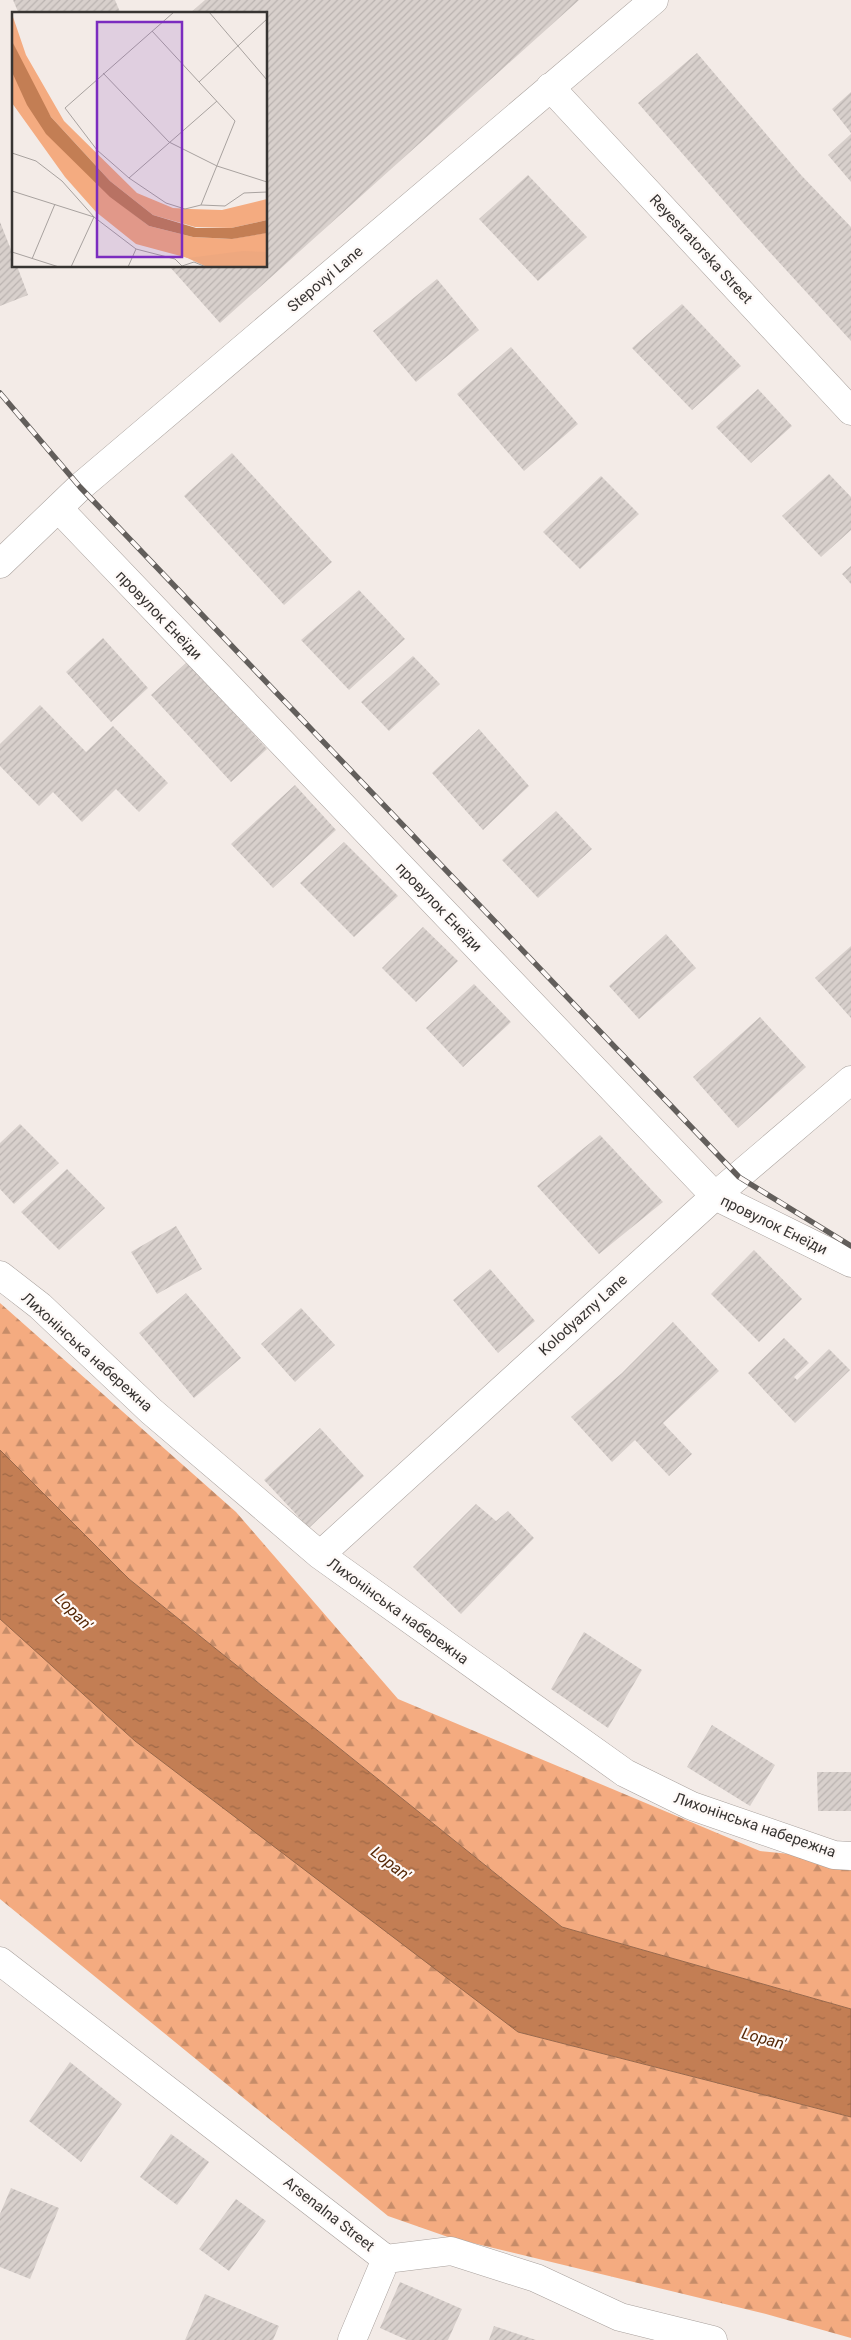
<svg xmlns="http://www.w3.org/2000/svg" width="851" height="2340" font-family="Roboto,sans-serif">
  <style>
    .forest { fill: url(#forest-firs) }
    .water { fill: url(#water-ripples); stroke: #99684a }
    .building { fill: url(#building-hatch) }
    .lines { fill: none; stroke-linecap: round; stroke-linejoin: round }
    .minor-casing { stroke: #a8a09c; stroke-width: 29 }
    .minor { stroke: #fff; stroke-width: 28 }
    .rail-casing { stroke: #625e5b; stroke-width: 5.5 }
    .rail { stroke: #fef9f7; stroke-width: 4; stroke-dasharray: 11; stroke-linecap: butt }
    .labels { text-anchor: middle; stroke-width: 4.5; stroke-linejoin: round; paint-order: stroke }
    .street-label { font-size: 15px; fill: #373432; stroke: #fef9f7 }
    .water-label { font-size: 16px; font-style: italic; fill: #562807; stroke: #fef9f7 }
    .inset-road { fill: none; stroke: #a8a29f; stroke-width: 1 }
    .view { fill: #7b2cbf; fill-opacity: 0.15; stroke: #7b2cbf; stroke-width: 2.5 }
    .inset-edge { fill: none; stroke: #373432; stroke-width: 2.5 }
  </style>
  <defs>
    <pattern id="forest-firs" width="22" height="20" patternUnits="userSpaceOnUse" patternTransform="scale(1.25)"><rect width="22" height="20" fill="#f4ab80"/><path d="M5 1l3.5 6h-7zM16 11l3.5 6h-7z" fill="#c68c69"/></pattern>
    <pattern id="water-ripples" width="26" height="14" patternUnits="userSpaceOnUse" patternTransform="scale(1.25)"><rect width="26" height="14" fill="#c37e54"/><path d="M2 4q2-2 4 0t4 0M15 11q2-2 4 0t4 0" fill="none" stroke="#9f6846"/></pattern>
    <pattern id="building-hatch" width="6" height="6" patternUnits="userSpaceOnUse" patternTransform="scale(1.25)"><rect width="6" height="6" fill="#d8d0cc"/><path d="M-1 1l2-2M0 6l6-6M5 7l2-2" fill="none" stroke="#bab3b0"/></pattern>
  </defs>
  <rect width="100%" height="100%" fill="#f3ebe7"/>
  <path class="forest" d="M 0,1303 L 236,1512 L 398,1699 L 760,1851 L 851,1860 L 851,2009 L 562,1927 L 129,1579 L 0,1450 Z
    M 0,1617 L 518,2032 L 851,2117 L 851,2338 L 766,2314 L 448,2237 L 388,2216 L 0,1899 Z"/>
  <path class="water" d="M 0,1450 L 129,1579 L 562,1927 L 851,2009 L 851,2117 L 518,2032 L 135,1741 L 0,1619 Z"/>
  <path class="building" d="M 13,0 L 115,0 L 120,12 L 19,14 Z
    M 205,0 L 579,0 L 220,323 L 169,266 L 266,266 L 266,14 L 189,14 Z
    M 697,53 L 801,175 L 851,227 L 851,341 L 744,224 L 638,103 Z
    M 851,92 L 851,133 L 832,109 Z
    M 851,134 L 851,182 L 828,155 Z
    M 528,175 L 587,237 L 538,281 L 479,219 Z
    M 0,222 L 14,257 L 14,266 L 17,266 L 28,295 L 0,306 Z
    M 437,279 L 479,330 L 416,382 L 373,331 Z
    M 682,304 L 741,366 L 692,410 L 632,348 Z
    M 511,347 L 578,424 L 524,471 L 457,394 Z
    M 758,389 L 792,426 L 751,463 L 716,427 Z
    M 232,453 L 332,562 L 284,605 L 184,496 Z
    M 829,474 L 851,497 L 851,530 L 821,557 L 782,516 Z
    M 601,476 L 639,514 L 580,569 L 543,532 Z
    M 851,566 L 851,584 L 842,574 Z
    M 359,590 L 405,639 L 349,690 L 301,640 Z
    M 103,638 L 148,688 L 111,722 L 66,672 Z
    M 413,656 L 440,684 L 389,731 L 361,702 Z
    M 187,662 L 267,749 L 231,782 L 151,695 Z
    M 40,705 L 86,752 L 113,726 L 168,783 L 139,812 L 116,789 L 82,822 L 53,792 L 39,806 L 0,766 L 0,744 Z
    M 479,729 L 529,786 L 483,830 L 432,773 Z
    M 295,785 L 336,830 L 273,888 L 231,844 Z
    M 556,811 L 592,849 L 538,898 L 502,860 Z
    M 344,842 L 398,896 L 354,937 L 300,883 Z
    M 423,927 L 458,961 L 416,1002 L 382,968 Z
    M 666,934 L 696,968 L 639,1019 L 609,986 Z
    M 851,946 L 851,1018 L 815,978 Z
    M 474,984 L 511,1022 L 463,1067 L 426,1028 Z
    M 760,1017 L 806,1067 L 738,1128 L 693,1077 Z
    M 20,1124 L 59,1163 L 14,1204 L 0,1189 L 0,1143 Z
    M 600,1135 L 663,1202 L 599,1254 L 537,1186 Z
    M 67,1169 L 105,1208 L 59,1250 L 21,1212 Z
    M 176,1226 L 202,1269 L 157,1294 L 131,1252 Z
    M 754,1250 L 802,1299 L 759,1342 L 711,1294 Z
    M 490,1269 L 535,1321 L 498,1353 L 453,1300 Z
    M 186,1293 L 241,1358 L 194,1398 L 139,1333 Z
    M 301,1308 L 335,1345 L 295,1382 L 261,1344 Z
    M 673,1322 L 719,1371 L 663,1423 L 692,1454 L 669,1476 L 635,1440 L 612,1462 L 571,1417 L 622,1373 Z
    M 784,1338 L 809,1363 L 794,1377 L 797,1380 L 829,1349 L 850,1370 L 795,1423 L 748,1373 Z
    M 320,1428 L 364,1476 L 309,1528 L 264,1480 Z
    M 476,1504 L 496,1521 L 508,1511 L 534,1538 L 461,1614 L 413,1567 Z
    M 584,1632 L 642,1670 L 608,1728 L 551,1689 Z
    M 712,1725 L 775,1765 L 750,1806 L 687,1767 Z
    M 817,1772 L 851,1772 L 851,1811 L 818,1811 Z
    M 70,2062 L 122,2104 L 81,2162 L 29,2121 Z
    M 171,2134 L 209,2162 L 177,2205 L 140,2177 Z
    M 11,2188 L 59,2208 L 30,2279 L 0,2267 L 0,2214 Z
    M 236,2199 L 266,2221 L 229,2271 L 199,2249 Z
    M 400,2282 L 462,2309 L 448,2340 L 407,2340 L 380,2328 Z
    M 205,2294 L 279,2326 L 273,2340 L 185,2340 Z
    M 494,2326 L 536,2340 L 489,2340 Z"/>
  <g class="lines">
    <defs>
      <path id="minor" d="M 550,87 L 851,411
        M 59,509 L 715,1196 L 851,1263
        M 0,564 L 80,487 L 654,0
        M 0,1275 L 40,1306 L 151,1411 L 320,1555 L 625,1773 L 692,1806 L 834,1855 L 851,1856
        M 320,1555 L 715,1196 L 851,1080
        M 0,1961 L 386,2259 L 451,2251 L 536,2278 L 620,2317 L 713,2340
        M 352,2340 L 386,2259"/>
    </defs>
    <use href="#minor" class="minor-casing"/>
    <use href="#minor" class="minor"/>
    <defs>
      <path id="rail" d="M 0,393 L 80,487 L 739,1177 L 851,1246"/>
    </defs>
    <use href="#rail" class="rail-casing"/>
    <use href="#rail" class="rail"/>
  </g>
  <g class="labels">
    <g class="street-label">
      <text transform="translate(701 249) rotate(47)" y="5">Reyestratorska Street</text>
      <text transform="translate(325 279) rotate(-40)" y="5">Stepovyi Lane</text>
      <text transform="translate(159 615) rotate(46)" y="5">провулок Енеїди</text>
      <text transform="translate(439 907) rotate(46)" y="5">провулок Енеїди</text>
      <text transform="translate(774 1225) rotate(26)" y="5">провулок Енеїди</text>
      <text transform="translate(583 1315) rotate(-42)" y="5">Kolodyazny Lane</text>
      <text transform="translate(87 1352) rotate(42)" y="5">Лихонінська набережна</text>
      <text transform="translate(398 1611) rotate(36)" y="5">Лихонінська набережна</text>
      <text transform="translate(755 1825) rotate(19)" y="5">Лихонінська набережна</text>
      <text transform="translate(329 2214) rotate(38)" y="5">Arsenalna Street</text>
    </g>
    <g class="water-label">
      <text transform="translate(74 1611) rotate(45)" y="6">Lopan'</text>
      <text transform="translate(391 1863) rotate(38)" y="6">Lopan'</text>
      <text transform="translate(764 2038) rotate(15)" y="6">Lopan'</text>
    </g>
  </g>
  <g transform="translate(12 12)">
    <rect width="255" height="255" fill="#f3ebe7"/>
    <path d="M 255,221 L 255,255 L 195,255 L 171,244 L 220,227 Z" fill="#eea87f"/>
    <path d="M 0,2 L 14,43 L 52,109 L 125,181 L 161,196 L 178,197 L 210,198 L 255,187 L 255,208 L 219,216 L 183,215 L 141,203 L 98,169 L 39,105 L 22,78 L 0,29 ZM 0,60 L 102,187 L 137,214 L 181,225 L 220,227 L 255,221 L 255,240 L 231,239 L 176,246 L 124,232 L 84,200 L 53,165 L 0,91 Z" fill="#f4ab80"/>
    <path d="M 0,29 L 39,105 L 98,169 L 141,203 L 184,216 L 219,216 L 255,208 L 255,221 L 220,227 L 181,225 L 137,214 L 98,185 L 34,122 L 15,93 L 0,60 Z" fill="#c37e54"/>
    <path class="inset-road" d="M 162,0 L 53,96 L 85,138 L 117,166 L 154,191 L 173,197 L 189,193 L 213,194 L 232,181 L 255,180M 197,0 L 255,68M 140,19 L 223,109 L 189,193M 91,61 L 157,130 L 205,154 L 255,170M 187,70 L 255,7M 0,141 L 24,149 L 50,169 L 82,205 L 59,255M 117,166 L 205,89M 0,179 L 82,205 L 124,237 L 163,247 L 170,254 L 182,250 L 194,255M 0,240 L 47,255M 20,247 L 43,192M 116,255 L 124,237"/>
    <path class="view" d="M 85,10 L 170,10 L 170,245 L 85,245 Z"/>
    <rect width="255" height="255" class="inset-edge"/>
  </g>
</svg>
